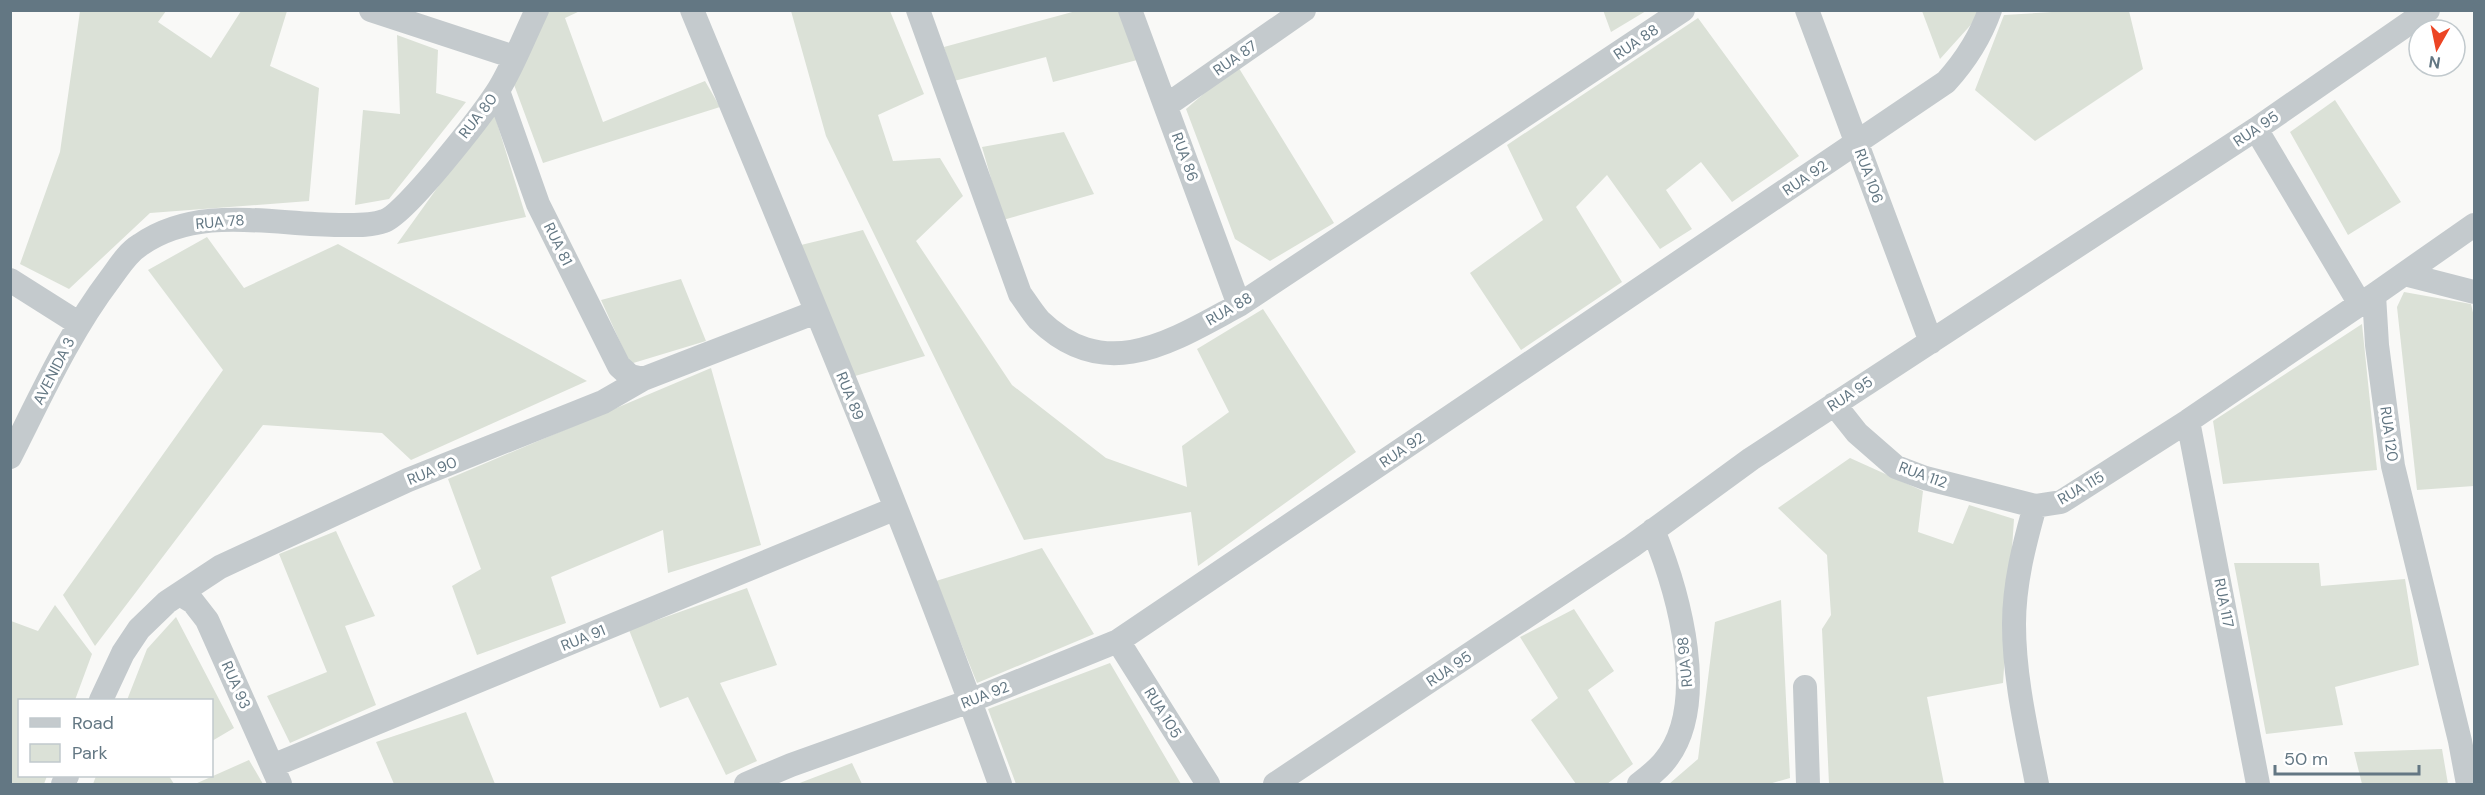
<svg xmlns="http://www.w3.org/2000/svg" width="2485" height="795" font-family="'DM Sans',sans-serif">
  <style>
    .green { fill: #dbe1d7 }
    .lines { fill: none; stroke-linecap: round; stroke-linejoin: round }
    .minor { stroke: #c4cacd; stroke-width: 24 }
    .labels { text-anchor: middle; stroke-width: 6; stroke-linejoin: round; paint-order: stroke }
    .street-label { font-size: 15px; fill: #637783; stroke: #fff }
  </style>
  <rect width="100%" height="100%" fill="#f9f9f7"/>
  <path class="green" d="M 1603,10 L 1646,10 L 1646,11 L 1611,32 Z
    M 2084,10 L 2129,11 L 2143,69 L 2035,141 L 1975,90 L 2004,15 Z
    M 80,11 L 166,11 L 158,22 L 211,58 L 241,11 L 287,11 L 270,66 L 319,88 L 309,201 L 150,213 L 69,289 L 20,264 L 60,152 Z
    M 548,11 L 580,11 L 565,18 L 603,122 L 705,81 L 720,107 L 543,163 L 513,82 Z
    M 791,11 L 890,11 L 924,94 L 878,115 L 893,161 L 940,158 L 963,196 L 916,241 L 1012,385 L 1106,458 L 1187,487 L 1182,446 L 1229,412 L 1197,349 L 1263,309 L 1356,452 L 1198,566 L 1191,512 L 1024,540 L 826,136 Z
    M 1076,11 L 1120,11 L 1141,59 L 1053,82 L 1046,57 L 954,81 L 944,47 Z
    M 1922,11 L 1978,11 L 1977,18 L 1940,59 Z
    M 1698,18 L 1799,156 L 1732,202 L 1701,162 L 1666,190 L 1692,229 L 1660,249 L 1607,175 L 1576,207 L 1622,282 L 1521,350 L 1470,273 L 1543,220 L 1507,145 Z
    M 397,35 L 438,50 L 436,93 L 466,102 L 389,199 L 355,205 L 363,110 L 400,114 Z
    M 1237,65 L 1334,223 L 1270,261 L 1235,239 L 1186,109 Z
    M 2335,100 L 2401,202 L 2348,235 L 2290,132 Z
    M 493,110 L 526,217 L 397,244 Z
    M 1064,132 L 1094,194 L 1003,220 L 982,147 Z
    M 863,230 L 925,356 L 855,376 L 801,245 Z
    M 207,237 L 244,288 L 338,244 L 587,381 L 411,460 L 382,433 L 263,425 L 95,646 L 63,595 L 223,370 L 148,270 Z
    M 681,279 L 706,341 L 630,364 L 601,300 Z
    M 2404,292 L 2471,304 L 2474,317 L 2474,486 L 2417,490 L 2397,307 Z
    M 2362,324 L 2377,470 L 2223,484 L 2213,421 Z
    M 711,368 L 761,545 L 668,573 L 663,530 L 551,577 L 566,623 L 477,655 L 452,586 L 481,569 L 448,479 Z
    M 1850,458 L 1923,491 L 1918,532 L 1953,544 L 1969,505 L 2014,519 L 2003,683 L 1927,697 L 1944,784 L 1829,784 L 1822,629 L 1831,615 L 1827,555 L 1778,508 Z
    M 336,531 L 375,616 L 345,626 L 376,705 L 290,743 L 267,696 L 327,672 L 279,554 Z
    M 1042,548 L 1094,634 L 977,683 L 936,581 Z
    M 2234,563 L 2319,563 L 2321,586 L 2405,579 L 2419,665 L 2335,687 L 2343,725 L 2266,734 Z
    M 747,588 L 777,665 L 720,683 L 757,761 L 726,775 L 688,697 L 660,708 L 629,630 Z
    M 1781,600 L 1790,778 L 1769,784 L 1669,784 L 1698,759 L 1715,622 Z
    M 55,605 L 92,654 L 75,700 L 20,700 L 20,776 L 47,776 L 44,784 L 11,784 L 11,621 L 38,631 Z
    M 1574,609 L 1614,671 L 1588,690 L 1633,764 L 1607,784 L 1576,784 L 1531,720 L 1558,698 L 1520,637 Z
    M 176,617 L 234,728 L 212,741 L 212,700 L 127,700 L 147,649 Z
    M 1110,663 L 1181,784 L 1016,784 L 988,709 Z
    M 466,712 L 495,784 L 394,784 L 376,742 Z
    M 2442,749 L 2448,784 L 2362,784 L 2354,752 Z
    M 249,760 L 263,784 L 195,784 Z
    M 852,763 L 862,784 L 797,784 Z
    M 96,776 L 169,776 L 174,784 L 93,784 Z"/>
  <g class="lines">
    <path class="minor" d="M 371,10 L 514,57
      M 692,10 C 798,267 907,523 1000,784
      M 918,10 L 1020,294 C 1026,302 1032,312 1039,320 C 1106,385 1172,341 1239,305 L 1683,10
      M 1130,10 L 1239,305
      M 1807,10 L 1931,342
      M 498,91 L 538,204 L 619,366 L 630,376 L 643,379
      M 1167,105 L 1304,10
      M 2256,129 L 2360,304 L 2374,295 L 2377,345 L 2393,466 L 2460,741 L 2468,784
      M 2404,274 L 2474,292
      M 10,280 L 78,323
      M 2374,295 L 2474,225
      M 1834,404 L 1857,433 L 1896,467 L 1925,478 L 2035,506 L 2061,502 L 2188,421 L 2360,304
      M 2188,421 L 2258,784
      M 10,457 C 41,396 69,333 110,279 C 119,267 127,253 140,245 C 199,204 272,225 339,225 C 353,225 371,226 384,221 C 405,215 482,115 497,92 C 511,71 525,35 537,10
      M 2035,506 C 2024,545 2014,584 2014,624 C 2014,678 2027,732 2037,784
      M 180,594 L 193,602 L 207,620 L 280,784
      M 1118,641 L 1208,784
      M 1805,687 L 1808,784
      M 101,700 L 123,653 L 139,629 L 167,602 L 220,567 L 408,480 L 603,402 L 643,379 L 816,312
      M 272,766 L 894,509
      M 63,784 L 67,776
      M 746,784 L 791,765 L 970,701 L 1118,641 L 1946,82 C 1966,60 1980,38 1990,10
      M 1275,784 L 1632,546 L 1751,459 L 2256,129 L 2428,10
      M 1639,784 C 1647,778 1656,771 1663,763 C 1712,707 1678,591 1653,530"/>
  </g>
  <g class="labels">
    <g class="street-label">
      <text transform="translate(1636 42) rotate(-34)" y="5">RUA 88</text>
      <text transform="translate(1235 58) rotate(-35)" y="5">RUA 87</text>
      <text transform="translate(478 116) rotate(-52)" y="5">RUA 80</text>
      <text transform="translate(2256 129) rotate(-34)" y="5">RUA 95</text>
      <text transform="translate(1185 157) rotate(70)" y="5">RUA 86</text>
      <text transform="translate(1869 176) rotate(70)" y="5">RUA 106</text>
      <text transform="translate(1805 178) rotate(-34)" y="5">RUA 92</text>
      <text transform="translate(220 222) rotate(-5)" y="5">RUA 78</text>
      <text transform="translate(558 244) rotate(64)" y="5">RUA 81</text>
      <text transform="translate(1229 309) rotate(-30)" y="5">RUA 88</text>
      <text transform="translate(54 371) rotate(-63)" y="5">AVENIDA 3</text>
      <text transform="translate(1850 394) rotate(-33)" y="5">RUA 95</text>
      <text transform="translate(850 396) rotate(68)" y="5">RUA 89</text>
      <text transform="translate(2389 434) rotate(82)" y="5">RUA 120</text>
      <text transform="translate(1402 450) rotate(-34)" y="5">RUA 92</text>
      <text transform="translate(432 471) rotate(-22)" y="5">RUA 90</text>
      <text transform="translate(1923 475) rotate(20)" y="5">RUA 112</text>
      <text transform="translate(2081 488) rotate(-30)" y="5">RUA 115</text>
      <text transform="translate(2224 603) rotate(79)" y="5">RUA 117</text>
      <text transform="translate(583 638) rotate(-22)" y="5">RUA 91</text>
      <text transform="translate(1685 662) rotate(-95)" y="5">RUA 98</text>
      <text transform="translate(1449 669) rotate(-34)" y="5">RUA 95</text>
      <text transform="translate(236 685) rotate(66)" y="5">RUA 93</text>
      <text transform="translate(985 695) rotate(-21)" y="5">RUA 92</text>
      <text transform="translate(1163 713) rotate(58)" y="5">RUA 105</text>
    </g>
  </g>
  <rect width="2485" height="795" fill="none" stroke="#637783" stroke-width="24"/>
  <rect x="18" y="699" width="195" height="78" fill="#ffffff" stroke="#c1c9cd" stroke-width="1.5"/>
  <rect x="30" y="718" width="30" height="9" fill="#c4cacd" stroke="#c1c9cd" stroke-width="1.5"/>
  <text x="72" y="729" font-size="18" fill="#637783">Road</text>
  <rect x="30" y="744" width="30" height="18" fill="#dbe1d7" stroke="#c1c9cd" stroke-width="1.5"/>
  <text x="72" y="759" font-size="18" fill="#637783">Park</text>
  <g transform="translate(2437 48) rotate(189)"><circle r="28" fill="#ffffff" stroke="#c1c9cd" stroke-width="1.5"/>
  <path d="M0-4.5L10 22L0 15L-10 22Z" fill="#ec4524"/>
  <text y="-9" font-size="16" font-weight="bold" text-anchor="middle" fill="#637783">N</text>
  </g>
  <path d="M2275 765v9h144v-9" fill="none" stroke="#637783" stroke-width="3"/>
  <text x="2284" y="765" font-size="18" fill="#637783" stroke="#ffffff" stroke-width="4.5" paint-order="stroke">50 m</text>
</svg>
